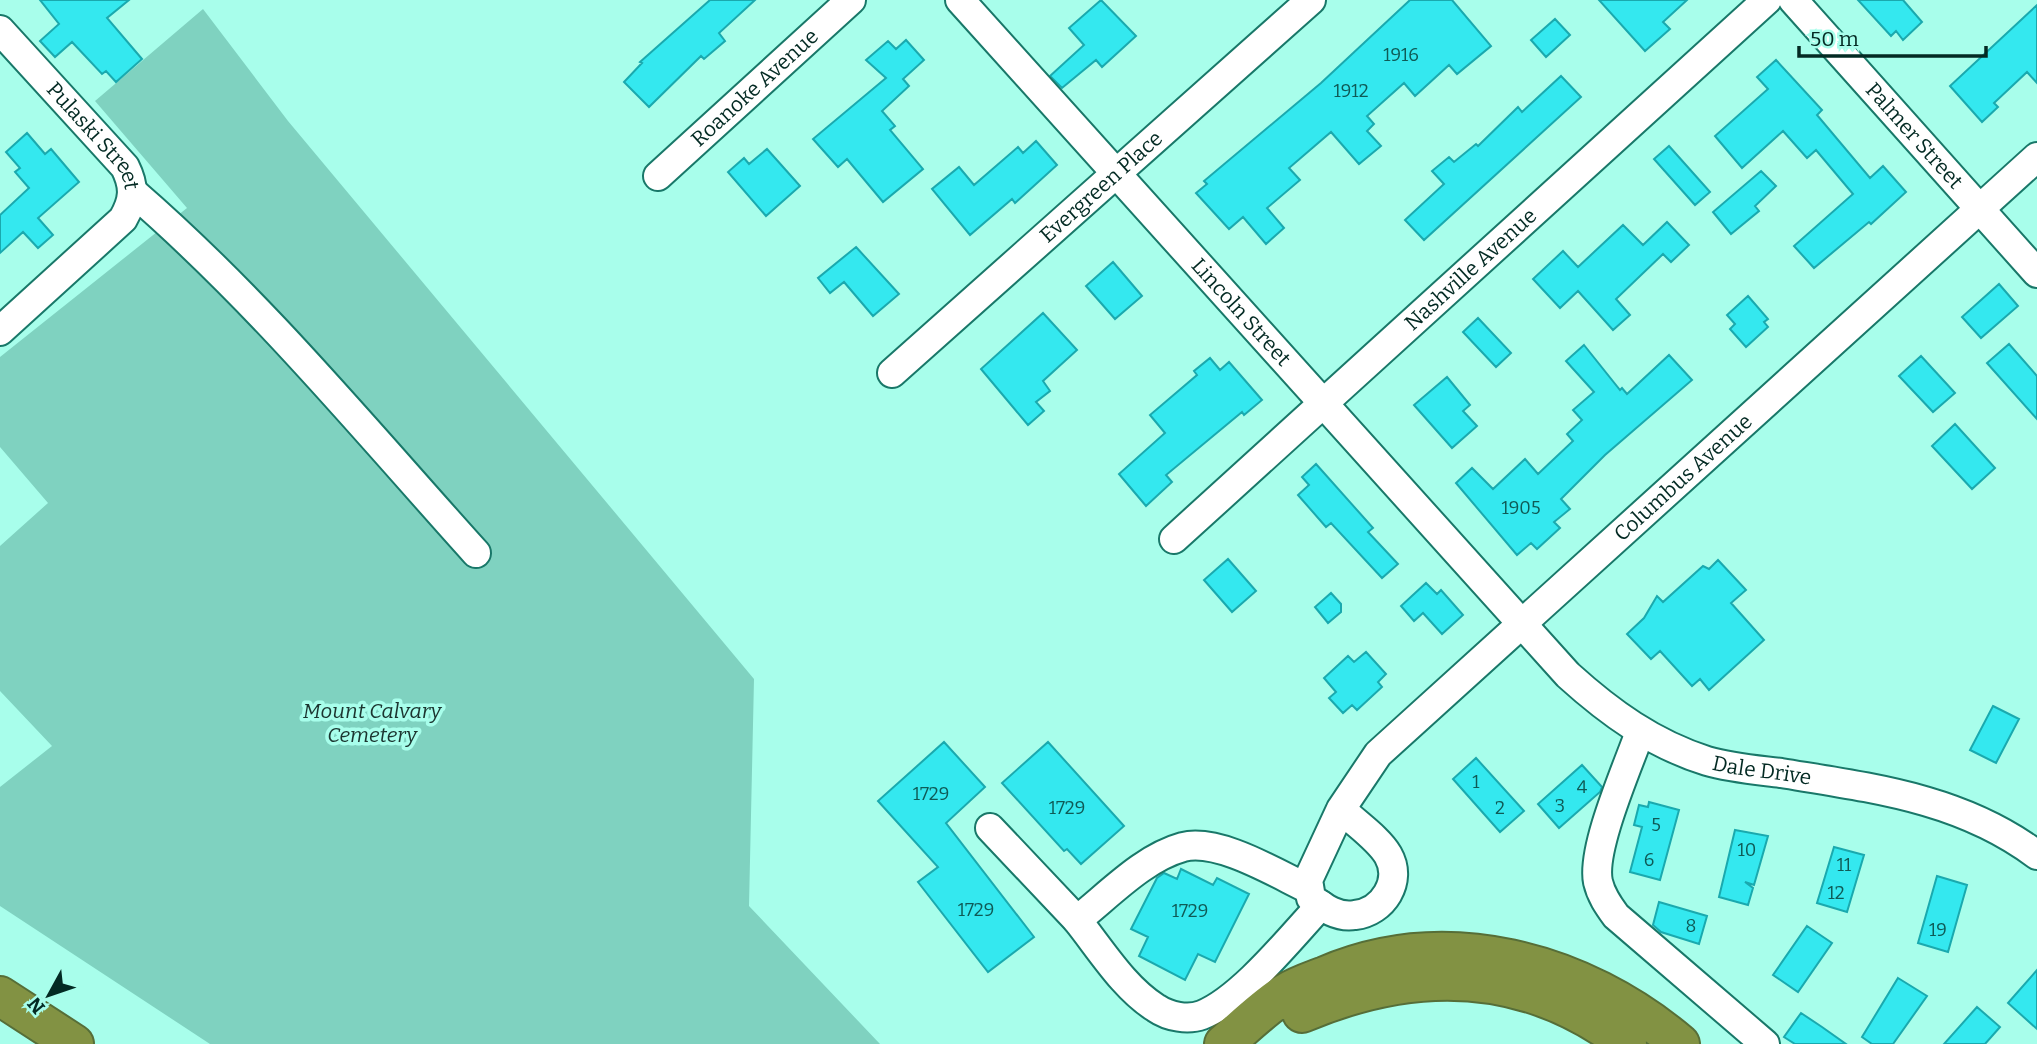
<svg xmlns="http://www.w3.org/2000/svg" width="2037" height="1044" font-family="Bitter,serif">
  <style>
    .green { fill: #7fd2c0 }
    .building { fill: #34e8ef; stroke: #1aa9ae; stroke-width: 2 }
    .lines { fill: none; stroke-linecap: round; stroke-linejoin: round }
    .minor-casing { stroke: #197869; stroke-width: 32 }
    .highway-casing { stroke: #566e38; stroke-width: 42 }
    .minor { stroke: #fff; stroke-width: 28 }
    .highway { stroke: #829243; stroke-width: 38 }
    .labels { text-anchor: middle; stroke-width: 7; stroke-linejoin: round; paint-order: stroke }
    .number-label { font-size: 18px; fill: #0f5a56 }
    .street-label { font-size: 21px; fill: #032a23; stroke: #a8feeb }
    .park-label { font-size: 21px; font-style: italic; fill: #1b342f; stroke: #a8feeb }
  </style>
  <rect width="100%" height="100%" fill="#a8feeb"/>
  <path class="green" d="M 203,9 L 288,121 L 754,679 L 749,906 L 880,1044 L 210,1044 L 0,906 L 0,787 L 52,746 L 0,691 L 0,546 L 48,503 L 0,447 L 0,357 L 187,208 L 95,101 Z"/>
  <path class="building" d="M 40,0 L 129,0 L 107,18 L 142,59 L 116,82 L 106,71 L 102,74 L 72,42 L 55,57 L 40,41 L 59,24 Z
    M 710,0 L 755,0 L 719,33 L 725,41 L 704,59 L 701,56 L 649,107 L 624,82 L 642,63 L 640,62 Z
    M 1101,0 L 1136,36 L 1102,67 L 1096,60 L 1062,88 L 1050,76 L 1084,45 L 1069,28 Z
    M 1410,0 L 1452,0 L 1491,46 L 1457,74 L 1449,65 L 1415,96 L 1404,83 L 1367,116 L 1374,124 L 1367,131 L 1381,146 L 1359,164 L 1331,132 L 1289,168 L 1300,180 L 1267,208 L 1284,228 L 1266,244 L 1243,217 L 1229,229 L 1196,193 L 1207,184 L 1204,181 L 1321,83 Z
    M 1599,0 L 1687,0 L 1663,22 L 1670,29 L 1645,51 Z
    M 1858,0 L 1903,0 L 1922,22 L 1903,40 L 1896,31 L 1891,36 Z
    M 2037,5 L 2037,83 L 2027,72 L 1994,103 L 1998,107 L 1982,122 L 1950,86 Z
    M 1555,19 L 1570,35 L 1546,57 L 1531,40 Z
    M 906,40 L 924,60 L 903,79 L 909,86 L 882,111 L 895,126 L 890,130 L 923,169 L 883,202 L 847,159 L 838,167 L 813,139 L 886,78 L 866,60 L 888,41 L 896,49 Z
    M 1776,60 L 1822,110 L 1817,115 L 1870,178 L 1883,166 L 1906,192 L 1871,224 L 1869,222 L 1814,268 L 1794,246 L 1853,194 L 1816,150 L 1807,158 L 1783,131 L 1742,168 L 1715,136 L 1768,89 L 1757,77 Z
    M 1561,76 L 1581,97 L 1424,240 L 1405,220 L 1444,184 L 1432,171 L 1449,157 L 1454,162 L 1476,144 L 1478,146 L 1518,107 L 1522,112 Z
    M 27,133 L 45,154 L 51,149 L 79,182 L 38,218 L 53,235 L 38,248 L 23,232 L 0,253 L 0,215 L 29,188 L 15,172 L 20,168 L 6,152 Z
    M 1036,141 L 1057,165 L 1015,203 L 1012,199 L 970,235 L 932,189 L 959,167 L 974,185 L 1018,147 L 1023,153 Z
    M 1669,146 L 1710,192 L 1695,205 L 1654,159 Z
    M 767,149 L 800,186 L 766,216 L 728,172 L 744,158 L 749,164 Z
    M 1761,171 L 1776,186 L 1755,206 L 1759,211 L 1731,234 L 1713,212 Z
    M 1667,222 L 1689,245 L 1671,262 L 1663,254 L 1616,299 L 1630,315 L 1613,330 L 1578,291 L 1560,308 L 1533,279 L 1563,251 L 1578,267 L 1623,225 L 1643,245 Z
    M 856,247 L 899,294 L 873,316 L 844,282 L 830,293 L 818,278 Z
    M 1113,262 L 1142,296 L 1115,319 L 1086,286 Z
    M 1999,284 L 2018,306 L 1981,338 L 1962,317 Z
    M 1748,296 L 1768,319 L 1764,322 L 1768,327 L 1746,347 L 1730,329 L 1735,324 L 1727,315 Z
    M 1043,313 L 1077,350 L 1043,381 L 1050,391 L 1036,402 L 1044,411 L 1028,425 L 981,369 Z
    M 1478,318 L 1511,353 L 1496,367 L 1463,332 Z
    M 2009,344 L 2037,376 L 2037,419 L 1987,363 Z
    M 1584,345 L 1620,390 L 1622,388 L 1627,394 L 1669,355 L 1692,380 L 1605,455 L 1561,499 L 1570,509 L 1554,522 L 1560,528 L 1537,549 L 1531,543 L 1517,555 L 1456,483 L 1472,468 L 1493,489 L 1525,459 L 1538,474 L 1573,441 L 1567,434 L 1582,420 L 1573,410 L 1594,392 L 1566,361 Z
    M 1921,356 L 1955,393 L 1933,412 L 1899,376 Z
    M 1210,358 L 1220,370 L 1229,362 L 1262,400 L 1244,415 L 1242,412 L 1166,475 L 1172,482 L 1146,506 L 1119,474 L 1165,433 L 1150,415 L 1197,375 L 1194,371 Z
    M 1447,377 L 1470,405 L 1463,411 L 1477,426 L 1452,448 L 1414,405 Z
    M 1955,424 L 1995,468 L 1972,489 L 1932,446 Z
    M 1316,464 L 1373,528 L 1368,532 L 1398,564 L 1382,578 L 1331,523 L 1326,527 L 1298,495 L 1309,485 L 1302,477 Z
    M 1228,559 L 1256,591 L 1232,612 L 1204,580 Z
    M 1718,560 L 1746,590 L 1731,603 L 1764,640 L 1709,690 L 1700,679 L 1692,686 L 1660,651 L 1651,659 L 1627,634 L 1644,618 L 1657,596 L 1663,602 L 1703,566 L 1709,569 Z
    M 1426,583 L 1437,594 L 1441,590 L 1463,615 L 1442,634 L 1423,613 L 1414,621 L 1401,606 Z
    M 1331,593 L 1341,604 L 1341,612 L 1328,623 L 1315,607 Z
    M 1366,652 L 1386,674 L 1378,682 L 1382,687 L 1357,710 L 1352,705 L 1343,713 L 1329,698 L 1336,692 L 1324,678 L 1348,656 L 1354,662 Z
    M 1993,706 L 2019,719 L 1996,763 L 1970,750 Z
    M 944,742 L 985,787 L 946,823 L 1034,937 L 988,972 L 918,882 L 938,867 L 878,801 Z
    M 1048,742 L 1124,826 L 1081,864 L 1067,849 L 1064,851 L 1002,783 Z
    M 1476,758 L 1524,811 L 1500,832 L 1453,779 Z
    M 1582,765 L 1602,787 L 1600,792 L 1559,828 L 1538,804 Z
    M 1649,802 L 1679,810 L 1660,880 L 1630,872 L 1642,827 L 1634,825 L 1639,805 L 1648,807 Z
    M 1735,830 L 1768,836 L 1754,885 L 1745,882 L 1753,888 L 1748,905 L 1719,897 Z
    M 1834,847 L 1864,855 L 1847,912 L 1817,903 Z
    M 1181,869 L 1213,885 L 1217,878 L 1249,894 L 1215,962 L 1198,954 L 1185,980 L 1139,956 L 1148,937 L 1131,929 L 1157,878 L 1164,873 L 1177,879 Z
    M 1937,876 L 1967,885 L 1948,952 L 1918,943 Z
    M 1659,902 L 1707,916 L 1699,944 L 1661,932 L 1653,925 Z
    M 1807,926 L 1832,943 L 1798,992 L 1773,975 Z
    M 2037,970 L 2037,1029 L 2008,1003 Z
    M 1898,978 L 1927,996 L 1893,1044 L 1872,1044 L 1862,1037 Z
    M 1977,1007 L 2000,1027 L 1985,1044 L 1944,1044 Z
    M 1801,1013 L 1822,1027 L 1846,1044 L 1795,1044 L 1784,1037 Z"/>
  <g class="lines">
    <defs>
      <g id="minor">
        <path id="s1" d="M 960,0 L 1568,675 C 1610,713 1653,744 1707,761 C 1731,768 1757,770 1781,773 C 1872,788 1961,798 2037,855"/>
        <path id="s2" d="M 1793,0 L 2037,273"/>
        <path id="s3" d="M 0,30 L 125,167 C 135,187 134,200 123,219 L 0,331"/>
        <path id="s4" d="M 658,176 L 851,0"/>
        <path d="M 133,192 C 259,301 365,430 476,553"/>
        <path id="s5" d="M 892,373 L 1311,0"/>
        <path id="s6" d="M 1174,539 L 1767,0"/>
        <path d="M 1640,732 C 1628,766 1591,849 1598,882 C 1601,895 1608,905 1616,916 L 1765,1044"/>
        <path id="s7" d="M 1341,809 C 1355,823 1378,838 1388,855 C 1403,881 1383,912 1355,915 C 1338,918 1324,908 1311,898 L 1308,880 L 1341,809 L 1378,754 L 2037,157"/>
        <path d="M 990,828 L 1077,920 C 1109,895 1143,858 1183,847 C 1219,838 1277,874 1309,889"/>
        <path d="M 1077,920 C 1101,950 1124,988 1156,1008 C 1169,1017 1188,1020 1202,1015 C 1242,999 1291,937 1321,905"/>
      </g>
      <path id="highway" d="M 0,996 L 74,1044
        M 1302,1013 C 1415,965 1527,967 1627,1044
        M 1224,1044 C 1244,1027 1264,1007 1286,993 C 1297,986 1312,981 1325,976 C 1446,924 1582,961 1680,1044"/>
    </defs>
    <use href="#minor" class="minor-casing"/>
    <use href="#highway" class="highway-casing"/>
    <use href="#minor" class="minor"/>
    <use href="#highway" class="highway"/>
  </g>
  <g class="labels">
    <g class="number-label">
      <text x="1401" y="61">1916</text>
      <text x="1351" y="97">1912</text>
      <text x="1521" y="514">1905</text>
      <text x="1476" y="788">1</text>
      <text x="1582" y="793">4</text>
      <text x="931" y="800">1729</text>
      <text x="1560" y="812">3</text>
      <text x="1067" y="814">1729</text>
      <text x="1500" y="814">2</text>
      <text x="1656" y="831">5</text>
      <text x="1747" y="856">10</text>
      <text x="1649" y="866">6</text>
      <text x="1844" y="871">11</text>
      <text x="1836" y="899">12</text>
      <text x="976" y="916">1729</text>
      <text x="1190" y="917">1729</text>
      <text x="1691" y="932">8</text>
      <text x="1938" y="936">19</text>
    </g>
    <g class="street-label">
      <text dy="7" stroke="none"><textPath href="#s4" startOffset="131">Roanoke Avenue</textPath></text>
      <text dy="7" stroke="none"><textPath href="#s2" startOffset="182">Palmer Street</textPath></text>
      <text dy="7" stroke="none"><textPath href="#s3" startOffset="142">Pulaski Street</textPath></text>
      <text dy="7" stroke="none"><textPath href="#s5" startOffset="280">Evergreen Place</textPath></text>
      <text dy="7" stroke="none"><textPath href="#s6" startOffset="401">Nashville Avenue</textPath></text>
      <text dy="7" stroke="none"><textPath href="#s1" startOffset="420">Lincoln Street</textPath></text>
      <text dy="7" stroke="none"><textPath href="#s7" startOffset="770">Columbus Avenue</textPath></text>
      <text dy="7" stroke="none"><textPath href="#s1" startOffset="1129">Dale Drive</textPath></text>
    </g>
    <g class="park-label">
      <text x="372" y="718">Mount Calvary<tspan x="372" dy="24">Cemetery</tspan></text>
    </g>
  </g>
  <g transform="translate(49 995) rotate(230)" stroke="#a8feeb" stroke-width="5" paint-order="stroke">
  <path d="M0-5L12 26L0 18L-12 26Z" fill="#032a23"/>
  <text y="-10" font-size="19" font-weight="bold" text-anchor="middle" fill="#032a23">N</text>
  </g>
  <path d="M1799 46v10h187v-10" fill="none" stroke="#032a23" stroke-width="3.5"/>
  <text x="1810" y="46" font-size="21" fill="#032a23" stroke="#a8feeb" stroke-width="5" paint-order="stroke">50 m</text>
</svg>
